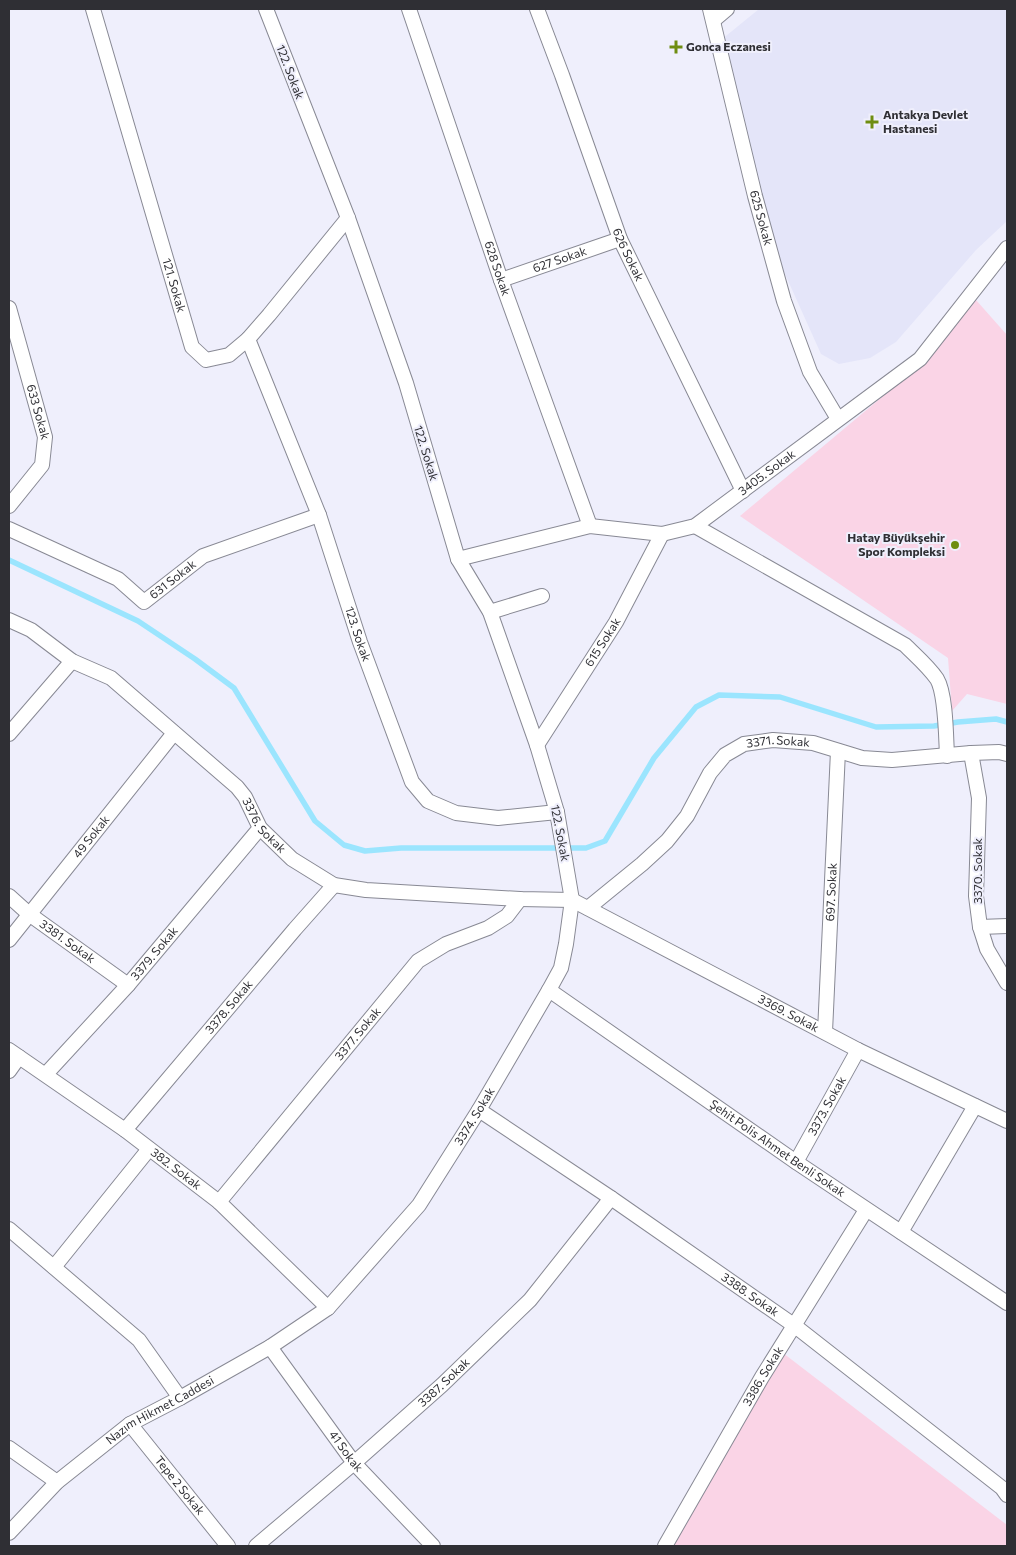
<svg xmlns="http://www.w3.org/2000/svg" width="1016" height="1555" font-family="Commissioner,sans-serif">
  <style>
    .built { fill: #e4e5f9 }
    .green { fill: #fad4e6 }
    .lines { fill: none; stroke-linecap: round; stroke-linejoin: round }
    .stream { stroke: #9be5fe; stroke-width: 5.5 }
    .minor-casing { stroke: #888994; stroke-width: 16 }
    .minor { stroke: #fff; stroke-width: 14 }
    .poi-dot { fill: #6e8d11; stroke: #efeffc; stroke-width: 2 }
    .labels { text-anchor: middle; stroke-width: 4; stroke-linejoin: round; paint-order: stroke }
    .poi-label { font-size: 12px; font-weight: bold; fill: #2f2f34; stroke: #efeffc; text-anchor: start }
    .street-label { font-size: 12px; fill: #2f2f34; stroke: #efeffc }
  </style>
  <rect width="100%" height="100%" fill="#efeffc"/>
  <path class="built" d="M 759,9 L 1007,9 L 1007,221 L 976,250 L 896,342 L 870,358 L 839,364 L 821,354 L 754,205 L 721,40 Z"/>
  <path class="green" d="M 976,300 L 1007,335 L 1007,704 L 967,694 L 952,711 L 948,658 L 740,516 L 925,361 Z
    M 783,1353 L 1007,1525 L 1007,1546 L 673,1546 L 770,1362 Z"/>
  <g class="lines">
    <path class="stream" d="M 9,560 L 138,621 L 195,659 L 234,688 L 315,821 L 344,845 L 365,851 L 401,848 L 586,848 L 605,841 L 654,758 L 696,707 L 719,695 L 780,697 L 876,727 L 934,726 L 958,722 L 996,719 L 1007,722"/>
    <defs>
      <g id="minor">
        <path id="s1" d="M 93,9 L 192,347 L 206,360 L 229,355 L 248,339 L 269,315 L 348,218"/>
        <path id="s2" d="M 409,9 L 501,280 L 590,526"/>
        <path id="s3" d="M 537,9 L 562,75 L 620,239 L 743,491"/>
        <path id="s4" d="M 710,9 L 755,196 L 784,301 L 810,372 L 838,419"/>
        <path d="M 714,20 L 727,9"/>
        <path id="s5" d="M 501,280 L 620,239"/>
        <path id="s6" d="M 9,308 L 45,437 L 42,465 L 9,506"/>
        <path id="s7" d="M 248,339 L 319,515 L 360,642 L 412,782 L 428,801 L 456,813 L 498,818 L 557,812"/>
        <path d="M 695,526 L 905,645 C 916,656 928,666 937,679 C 946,694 946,738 947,756"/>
        <path id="s8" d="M 9,529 L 118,579 L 144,602 L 203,556 L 319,515"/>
        <path id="s9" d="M 458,559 L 590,526 L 662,534 L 695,526 L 920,359 L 1007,248"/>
        <path d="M 490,612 L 542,596"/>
        <path id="s10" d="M 9,620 L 31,630 L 72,661 L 111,678 L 237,787 L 245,797 L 260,828 L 292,859 L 334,885 L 366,890 L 520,899 L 572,900 L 858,1050 L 1007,1121"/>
        <path d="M 9,734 L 72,661"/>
        <path id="s11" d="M 537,745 L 616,622 L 662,534"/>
        <path d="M 971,753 L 979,798 L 976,896 L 980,927 L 987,949 L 1007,983"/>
        <path id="s12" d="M 9,896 L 29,914 L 128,985"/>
        <path id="s13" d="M 588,908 L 642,864 L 667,841 L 687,816 L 710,773 L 725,755 L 744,744 L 773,740 L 813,743 L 862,758 L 892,760 L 971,753 L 999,752 L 1007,754"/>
        <path d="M 980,927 L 1007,926"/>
        <path id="s14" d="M 9,940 L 174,733"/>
        <path id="s15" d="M 549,990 L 796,1162 L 1007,1303"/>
        <path id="s16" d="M 825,1032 L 838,751"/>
        <path id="s17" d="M 9,1050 L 125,1130 L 219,1202 L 328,1308"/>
        <path d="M 9,1071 L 19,1057"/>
        <path id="s18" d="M 46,1074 L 128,985 L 260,828"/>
        <path id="s19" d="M 479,1110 L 611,1198 L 795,1326 L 1002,1488 L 1007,1495"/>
        <path id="s20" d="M 125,1130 L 295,929 L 334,885"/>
        <path id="s21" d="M 796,1162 L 858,1050"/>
        <path id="s22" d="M 219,1202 L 418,961 L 446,944 L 488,928 L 507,916 L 520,899"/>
        <path d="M 9,1229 L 139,1340 L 180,1398"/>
        <path d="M 901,1232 L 975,1106"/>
        <path d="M 54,1267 L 149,1149"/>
        <path id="s23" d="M 270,1347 L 354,1463 L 433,1546"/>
        <path id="s24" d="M 130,1424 L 228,1546"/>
        <path d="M 9,1448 L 57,1482"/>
        <path id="s25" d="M 9,1533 L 57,1482 L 130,1424 L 180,1398 L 270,1347 L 328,1308 L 419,1205 L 479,1110 L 549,990 L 561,968 L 566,944 L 572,900 L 557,812 L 537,745 L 490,612 L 458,559 L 406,383 L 348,218 L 266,9"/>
        <path id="s26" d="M 256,1546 L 354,1463 L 442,1385 L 530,1300 L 611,1198"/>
        <path id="s27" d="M 665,1546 L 762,1377 L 866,1210"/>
      </g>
    </defs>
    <use href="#minor" class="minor-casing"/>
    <use href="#minor" class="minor"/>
  </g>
  <g class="poi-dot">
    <path d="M673.5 39.5h5v5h5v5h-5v5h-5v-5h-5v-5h5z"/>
    <path d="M869.5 114.5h5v5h5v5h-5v5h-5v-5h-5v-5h5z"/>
    <circle cx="955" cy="545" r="5"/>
  </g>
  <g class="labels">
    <g class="poi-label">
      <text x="686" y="51">Gonca Eczanesi</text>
      <text x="883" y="119">Antakya Devlet<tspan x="883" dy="14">Hastanesi</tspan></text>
      <text x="945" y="542" text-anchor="end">Hatay Büyükşehir<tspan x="945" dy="14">Spor Kompleksi</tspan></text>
    </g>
    <g class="street-label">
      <text transform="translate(290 72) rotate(69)" y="4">122. Sokak</text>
      <text dy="4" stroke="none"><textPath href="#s4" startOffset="215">625 Sokak</textPath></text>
      <text dy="4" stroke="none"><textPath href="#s3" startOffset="262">626 Sokak</textPath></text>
      <text dy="4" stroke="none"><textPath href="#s5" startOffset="62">627 Sokak</textPath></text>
      <text dy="4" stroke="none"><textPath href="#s2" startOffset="274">628 Sokak</textPath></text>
      <text dy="4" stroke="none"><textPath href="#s1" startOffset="288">121. Sokak</textPath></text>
      <text dy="4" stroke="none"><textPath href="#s6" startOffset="108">633 Sokak</textPath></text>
      <text transform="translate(426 453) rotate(73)" y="4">122. Sokak</text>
      <text dy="4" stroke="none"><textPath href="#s9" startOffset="332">3405. Sokak</textPath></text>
      <text dy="4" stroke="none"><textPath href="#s8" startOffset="191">631 Sokak</textPath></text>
      <text dy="4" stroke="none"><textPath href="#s7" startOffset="315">123. Sokak</textPath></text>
      <text dy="4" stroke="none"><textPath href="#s11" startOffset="122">615 Sokak</textPath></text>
      <text dy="4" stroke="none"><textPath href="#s13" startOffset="264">3371. Sokak</textPath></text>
      <text dy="4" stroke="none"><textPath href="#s10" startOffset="332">3376. Sokak</textPath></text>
      <text transform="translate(560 833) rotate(79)" y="4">122. Sokak</text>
      <text dy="4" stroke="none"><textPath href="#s14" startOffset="132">49 Sokak</textPath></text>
      <text transform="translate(978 871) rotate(-90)" y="4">3370. Sokak</text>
      <text dy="4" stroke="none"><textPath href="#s16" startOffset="140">697. Sokak</textPath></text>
      <text dy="4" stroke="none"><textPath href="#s12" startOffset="74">3381. Sokak</textPath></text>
      <text dy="4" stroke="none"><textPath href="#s18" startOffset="162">3379. Sokak</textPath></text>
      <text dy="4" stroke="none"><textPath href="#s20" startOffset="161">3378. Sokak</textPath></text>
      <text dy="4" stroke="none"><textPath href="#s10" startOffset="909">3369. Sokak</textPath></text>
      <text dy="4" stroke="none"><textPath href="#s22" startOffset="218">3377. Sokak</textPath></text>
      <text dy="4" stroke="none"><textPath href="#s21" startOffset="64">3373. Sokak</textPath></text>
      <text dy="4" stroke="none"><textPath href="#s25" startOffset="635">3374. Sokak</textPath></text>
      <text dy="4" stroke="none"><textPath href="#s15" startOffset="278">Şehit Polis Ahmet Benli Sokak</textPath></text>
      <text dy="4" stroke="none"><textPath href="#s17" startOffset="205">382. Sokak</textPath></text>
      <text dy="4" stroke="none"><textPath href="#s19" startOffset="328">3388. Sokak</textPath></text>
      <text dy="4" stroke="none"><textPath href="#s27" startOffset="196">3386. Sokak</textPath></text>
      <text dy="4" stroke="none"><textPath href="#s26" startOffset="249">3387. Sokak</textPath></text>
      <text dy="4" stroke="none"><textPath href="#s25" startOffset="196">Nazım Hikmet Caddesi</textPath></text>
      <text dy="4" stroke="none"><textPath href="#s23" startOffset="129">41 Sokak</textPath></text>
      <text dy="4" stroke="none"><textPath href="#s24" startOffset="79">Tepe 2 Sokak</textPath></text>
    </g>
  </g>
  <rect width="1016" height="1555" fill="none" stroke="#2f2f34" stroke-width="20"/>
</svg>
